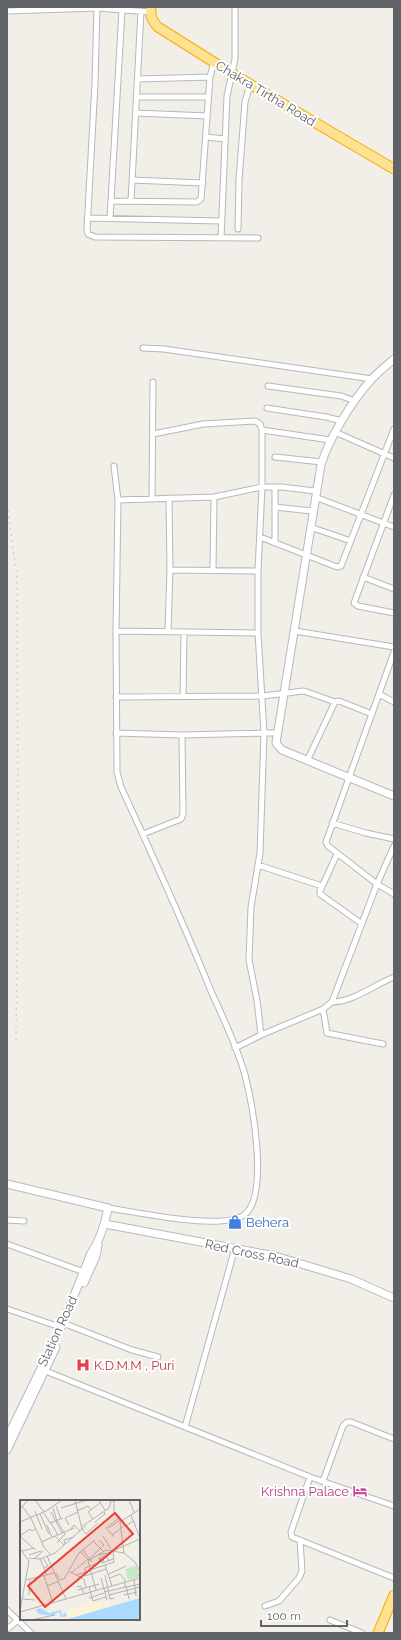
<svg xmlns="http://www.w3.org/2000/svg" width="401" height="1640" font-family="Raleway,sans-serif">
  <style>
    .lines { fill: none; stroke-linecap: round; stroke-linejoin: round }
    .street-casing { stroke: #b5b8bc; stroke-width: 7 }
    .secondary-casing { stroke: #b6babf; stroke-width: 9 }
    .highway-casing { stroke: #f9ab00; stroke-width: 11 }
    .street { stroke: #fff; stroke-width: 5 }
    .secondary { stroke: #fff; stroke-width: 7 }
    .highway { stroke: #fde293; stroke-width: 9 }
    .rail { stroke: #b6b7b8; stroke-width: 1.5; stroke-dasharray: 1 5; stroke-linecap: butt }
    .labels { text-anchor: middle; stroke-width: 4; stroke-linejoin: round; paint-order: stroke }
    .street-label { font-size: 13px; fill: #5f6368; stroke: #fff }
    .shop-label { font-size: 13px; fill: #366cbe; stroke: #fff; text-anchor: start }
    .health-label { font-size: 13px; fill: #be3a42; stroke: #fff; text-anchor: start }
    .hotel-label { font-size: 13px; fill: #b23c85; stroke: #fff; text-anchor: end }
    .inset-road { fill: none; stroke: #b3b3b1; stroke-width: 1 }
    .view { fill: #ea4335; fill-opacity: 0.15; stroke: #ea4335; stroke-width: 2 }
    .inset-edge { fill: none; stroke: #5f6368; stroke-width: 2 }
  </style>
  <rect width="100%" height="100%" fill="#f1efe8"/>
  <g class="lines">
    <defs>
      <path id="street" d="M 97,8 L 95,83 L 87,230 L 88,234 L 95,237 L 258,238
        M 7,11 L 97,8 L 151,12
        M 138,79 L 210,77
        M 137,97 L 208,97
        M 136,113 L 207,116
        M 206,137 L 225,139
        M 132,180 L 203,183
        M 111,201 L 197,202 L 201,199 L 210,77 L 214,62
        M 131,201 L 141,11
        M 87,218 L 221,221
        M 110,218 L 122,10
        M 238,229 L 239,180 L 245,102 L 250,84
        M 221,238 L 227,96 L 235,59 L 235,7
        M 143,348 L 164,349 L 372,379
        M 268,386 L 341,396 L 355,401
        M 267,408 L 326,417 L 342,421
        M 262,430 L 330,440
        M 335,432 L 394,458
        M 275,457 L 322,462
        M 275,487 L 275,543
        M 394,495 L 354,603 L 358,606 L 394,613
        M 315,497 L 394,527
        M 152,499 L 153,382
        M 118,500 L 214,497 L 262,487 L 282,487 L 315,491
        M 275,507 L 312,511
        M 310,527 L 351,541
        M 260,537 L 337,567 L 341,566 L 394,429
        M 170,570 L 258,571
        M 213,570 L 214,497
        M 363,577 L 394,589
        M 116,631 L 258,633
        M 168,631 L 170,570 L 169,498
        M 295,631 L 394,647
        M 394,652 L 326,842 L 328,846 L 377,884 L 394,894
        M 379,694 L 394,702
        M 116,697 L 262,696 L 304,691 L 335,702
        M 183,697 L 184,632
        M 116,733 L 182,735 L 264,733 L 258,633 L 258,571 L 262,487 L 262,430 L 260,424 L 255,421 L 203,424 L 153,434
        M 307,761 L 335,702 L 339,701 L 372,714
        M 332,823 L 366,833 L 394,839
        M 143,834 L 181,819 L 183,814 L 182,735
        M 337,854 L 320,891 L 320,894 L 362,924
        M 258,865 L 322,886
        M 332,1002 C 353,1002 374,985 394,977
        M 323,1009 L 327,1033 L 383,1044
        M 261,1035 L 257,1000 L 249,960 L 251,907 L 260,853 L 264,733 L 278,733
        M 235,1048 L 261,1035 L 323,1009 L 332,1002 L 377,884 L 394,846
        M 108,1208 C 137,1212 221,1231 244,1215 C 270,1196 252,1102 245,1075 C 237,1046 223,1018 211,991 C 183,922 152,854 121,787 L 117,772 L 116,631 L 118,500 L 114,466
        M 7,1220 L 24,1221
        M 7,1244 L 84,1272
        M 7,1309 L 60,1327
        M 63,1323 L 132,1350 L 158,1357
        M 43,1370 L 310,1477 L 394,1506
        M 185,1427 L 235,1248
        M 310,1477 L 291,1532 L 292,1537 L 394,1578
        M 323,1481 L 343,1426 L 347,1422 L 351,1422 L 394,1439
        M 265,1606 L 279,1601 L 299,1578 L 302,1571 L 300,1540
        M 7,1610 L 31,1633
        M 330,1620 L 362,1633
        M 7,1629 L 17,1621"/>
      <path id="secondary" d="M 394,359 C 386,366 378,372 371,380 C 352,401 329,438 321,465 L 276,743 L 282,750 L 394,796
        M 7,1184 L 108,1208 C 105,1224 101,1239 91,1253 L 63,1323 L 7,1438
        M 105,1224 L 275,1256 L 351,1279 L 394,1298
        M 84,1283 L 96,1256 L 98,1245
        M 7,1450 L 56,1347"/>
      <path id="highway" d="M 151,7 C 150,16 152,21 158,27 L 231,73 L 394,169
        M 378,1633 L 394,1595"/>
    </defs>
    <use href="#street" class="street-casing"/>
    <use href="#secondary" class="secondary-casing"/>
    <use href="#highway" class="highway-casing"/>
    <use href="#street" class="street"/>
    <use href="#secondary" class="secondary"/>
    <use href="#highway" class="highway"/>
    <path class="rail" d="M 7,257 L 7,305
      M 7,462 L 7,510
      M 7,505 L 17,576 L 18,848 L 16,1039"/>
  </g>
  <defs>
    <symbol id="shop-bare" viewBox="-9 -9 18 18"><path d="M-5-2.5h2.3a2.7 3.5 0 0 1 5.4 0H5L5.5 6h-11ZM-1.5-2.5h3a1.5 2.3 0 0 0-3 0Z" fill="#3f7fe0" stroke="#fff" stroke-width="2.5" paint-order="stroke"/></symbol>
    <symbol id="hospital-bare" viewBox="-9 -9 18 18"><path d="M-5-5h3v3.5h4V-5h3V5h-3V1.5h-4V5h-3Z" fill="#e0444e" stroke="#fff" stroke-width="2.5" paint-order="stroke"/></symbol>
    <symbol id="hotel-bare" viewBox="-9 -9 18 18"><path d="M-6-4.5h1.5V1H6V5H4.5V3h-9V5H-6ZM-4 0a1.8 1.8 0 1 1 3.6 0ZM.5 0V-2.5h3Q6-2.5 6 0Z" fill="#d1479c" stroke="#fff" stroke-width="2.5" paint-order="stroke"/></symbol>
  </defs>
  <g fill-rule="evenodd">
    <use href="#shop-bare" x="225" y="1212" width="20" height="20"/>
    <use href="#hospital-bare" x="73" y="1355" width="20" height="20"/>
    <use href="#hotel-bare" x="350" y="1481" width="20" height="20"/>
  </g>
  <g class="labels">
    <g class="street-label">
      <text transform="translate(266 93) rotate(31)" y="5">Chakra Tirtha Road</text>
      <text transform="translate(252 1253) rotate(12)" y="5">Red Cross Road</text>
      <text transform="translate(57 1331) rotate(-65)" y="5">Station Road</text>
    </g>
    <g class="shop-label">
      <text x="246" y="1227">Behera</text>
    </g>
    <g class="health-label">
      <text x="94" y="1370">K.D.M.M , Puri</text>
    </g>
    <g class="hotel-label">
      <text x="349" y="1496">Krishna Palace</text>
    </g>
  </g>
  <g transform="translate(20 1500)">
    <rect width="120" height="120" fill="#f1efe8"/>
    <path d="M 116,66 L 120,77 L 108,80 L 105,69 Z" fill="#c5e8c5"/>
    <path d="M 120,96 L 64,114 L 41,120 L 49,109 L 62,107 L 67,102 L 83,101 L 84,105 L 89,100 L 90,104 L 96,104 Z" fill="#fbf3d9"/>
    <path d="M 120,98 L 120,120 L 45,120 L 55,117 ZM 20,108 L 29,113 L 41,110 L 42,116 L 45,112 L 47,116 L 39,120 L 45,117 L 41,117 L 39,112 L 33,116 L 19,114 L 16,110 Z" fill="#aadaff"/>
    <path class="inset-road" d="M 15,0 L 24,12M 82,0 L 80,2 L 85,10M 109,0 L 114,12M 2,6 L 11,18M 36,6 L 41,19M 33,8 L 37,21 L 45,34 L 37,43M 41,8 L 67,0M 0,9 L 8,0M 120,9 L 100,22 L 104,53 L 115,62 L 120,72M 15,11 L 22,29M 57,11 L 68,6 L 71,10M 31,12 L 42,33M 24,13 L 30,23 L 43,18M 20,14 L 29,34M 111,15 L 120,38M 11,18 L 24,47 L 30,54M 73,19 L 68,12 L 80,3M 0,22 L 26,11 L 42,0M 75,22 L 85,14 L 84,12M 102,22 L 106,26 L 113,21M 31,23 L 38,35M 27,25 L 32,37M 49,25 L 45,18 L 58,12M 66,26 L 62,29 L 66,34 L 78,23M 61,27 L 89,8 L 91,1 L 94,1 L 94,13 L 101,21M 89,28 L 100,20M 50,30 L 54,25 L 60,31M 92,35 L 105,25M 0,36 L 10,29 L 12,31 L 16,29M 0,36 L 13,48M 35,36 L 44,45M 83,36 L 91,49M 94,37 L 86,28 L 99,18M 73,41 L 83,51M 21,42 L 54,28M 45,44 L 44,40 L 54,37M 0,49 L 9,61 L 0,111M 63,50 L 72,62M 95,50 L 120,39M 2,51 L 14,48 L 16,50M 61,52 L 68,60 L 84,45 L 79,40M 9,55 L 21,51M 79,55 L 92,52M 27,56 L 46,99M 9,58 L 20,59 L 35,53 L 62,29 L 55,0M 23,58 L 28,66 L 24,68M 80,58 L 82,63 L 93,59M 14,59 L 23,51M 20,59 L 27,75M 84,62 L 83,59 L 87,57 L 89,61M 85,65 L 92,86M 86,69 L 65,76 L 65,68 L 80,62 L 79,58 L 91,54M 70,70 L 94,62 L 93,51M 50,72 L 56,75 L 70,71M 36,73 L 40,80 L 44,79 L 59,53 L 75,40M 51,73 L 67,60M 89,74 L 106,66M 56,75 L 64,79 L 66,88M 85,75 L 90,99 L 94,98M 24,76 L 33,103M 81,78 L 87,100M 90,78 L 100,74 L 105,80 L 105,87M 6,80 L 34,73M 114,80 L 116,96M 27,86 L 39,81M 106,86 L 109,99M 57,87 L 61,86 L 64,94M 69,87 L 73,101 L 86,97M 58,90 L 79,84M 76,90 L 68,61 L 86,50 L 104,53M 84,92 L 120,84M 9,95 L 10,80M 89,95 L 120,87M 104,95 L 117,92M 69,98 L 84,93M 3,99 L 15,100M 0,112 L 120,78M 11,120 L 35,115"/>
    <path class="view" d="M 95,13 L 113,34 L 25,107 L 8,86 Z"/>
    <rect width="120" height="120" class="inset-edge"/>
  </g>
  <rect width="401" height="1640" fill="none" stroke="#5f6368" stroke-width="16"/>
  <path d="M261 1620v6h86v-6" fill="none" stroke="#5f6368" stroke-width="2"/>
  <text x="267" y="1620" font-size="12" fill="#5f6368" stroke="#ffffff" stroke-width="3" paint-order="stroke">100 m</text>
</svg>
